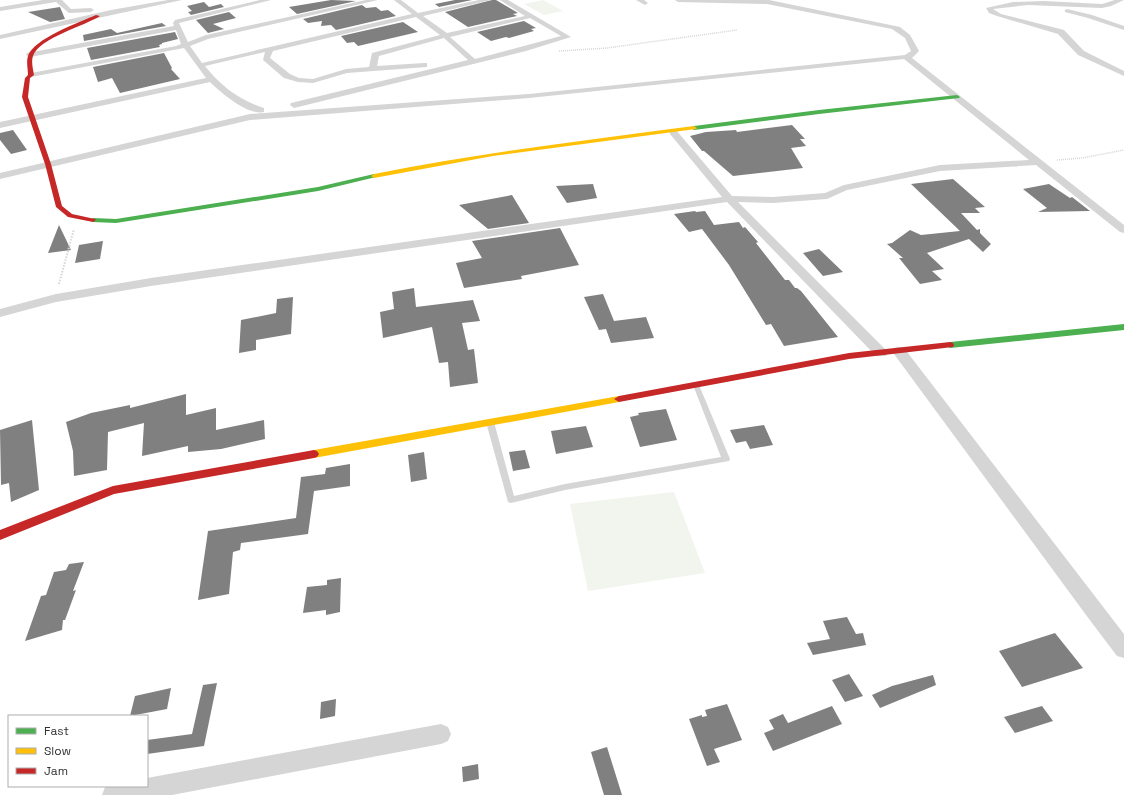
<svg xmlns="http://www.w3.org/2000/svg" width="1124" height="795" font-family="'Space Grotesk',sans-serif">
  <style>
    .green { fill: #f2f5ed }
    .building { fill: #808080 }
    .lines { fill: none; stroke-linecap: round; stroke-linejoin: round }
    .path-far1 { stroke: #d5d5d5; stroke-width: 1.5; stroke-dasharray: 1 1; stroke-linecap: butt }
    .path { stroke: #d5d5d5; stroke-width: 2; stroke-dasharray: 1.5 1.5; stroke-linecap: butt }
    .lane { fill: #d5d5d5; fill-rule: evenodd }
    .street { fill: #d5d5d5; fill-rule: evenodd }
    .fast { fill: #4caf50; fill-rule: evenodd }
    .slow { fill: #ffc107; fill-rule: evenodd }
    .jam { fill: #c62828; fill-rule: evenodd }
  </style>
  <rect width="100%" height="100%" fill="#fff"/>
  <path class="green" d="M 543,0 L 563,11 L 544,15 L 524,4 Z
    M 674,492 L 705,573 L 588,591 L 570,504 Z"/>
  <path class="building" d="M 331,0 L 356,1 L 297,14 L 289,7 Z
    M 455,0 L 472,0 L 439,7 L 435,4 Z
    M 492,0 L 496,0 L 518,13 L 513,14 L 517,16 L 468,27 L 445,12 Z
    M 204,2 L 209,7 L 221,4 L 224,7 L 191,15 L 188,12 L 192,11 L 187,6 Z
    M 362,5 L 366,8 L 376,7 L 381,11 L 388,10 L 396,16 L 336,30 L 331,25 L 321,26 L 322,21 L 308,23 L 303,19 Z
    M 60,7 L 65,19 L 50,22 L 28,12 Z
    M 229,12 L 236,18 L 213,24 L 224,29 L 208,33 L 196,20 Z
    M 524,21 L 536,28 L 531,29 L 534,31 L 509,38 L 506,37 L 491,41 L 477,32 Z
    M 403,22 L 418,32 L 358,46 L 354,42 L 347,43 L 341,36 Z
    M 162,23 L 166,26 L 84,41 L 83,35 L 111,29 L 117,33 Z
    M 175,32 L 178,39 L 162,43 L 162,44 L 159,45 L 160,47 L 91,60 L 87,48 Z
    M 164,53 L 172,68 L 171,69 L 180,79 L 120,93 L 112,78 L 98,82 L 93,67 Z
    M 792,125 L 805,139 L 800,139 L 806,146 L 791,148 L 803,168 L 733,176 L 704,151 L 702,151 L 690,136 L 706,132 L 736,130 L 737,132 Z
    M 13,130 L 27,150 L 11,154 L 0,140 L 0,133 Z
    M 953,179 L 985,207 L 975,208 L 980,213 L 961,213 L 977,230 L 980,229 L 980,233 L 991,244 L 983,252 L 969,239 L 927,253 L 944,269 L 932,271 L 942,280 L 920,284 L 899,258 L 903,258 L 887,244 L 892,243 L 910,230 L 921,235 L 960,231 L 911,184 Z
    M 593,184 L 597,198 L 567,203 L 556,186 Z
    M 1049,184 L 1070,198 L 1072,197 L 1090,211 L 1038,212 L 1047,208 L 1023,189 Z
    M 512,195 L 529,223 L 488,229 L 459,205 Z
    M 695,211 L 696,212 L 705,211 L 714,225 L 739,222 L 743,228 L 745,227 L 758,242 L 756,243 L 785,280 L 789,280 L 795,288 L 797,288 L 801,291 L 838,337 L 784,346 L 771,324 L 766,325 L 729,265 L 702,229 L 689,232 L 674,214 Z
    M 59,225 L 71,250 L 48,253 Z
    M 560,228 L 579,265 L 521,276 L 522,279 L 464,288 L 456,263 L 482,258 L 472,241 Z
    M 103,241 L 100,259 L 75,263 L 79,245 Z
    M 819,249 L 843,272 L 823,276 L 803,253 Z
    M 414,288 L 416,307 L 473,300 L 480,321 L 462,323 L 468,350 L 474,349 L 478,383 L 450,387 L 448,362 L 439,363 L 432,327 L 383,338 L 380,312 L 394,309 L 392,292 Z
    M 603,294 L 614,321 L 646,317 L 654,338 L 611,343 L 606,329 L 599,330 L 584,297 Z
    M 293,297 L 291,334 L 256,340 L 256,350 L 239,353 L 241,320 L 276,313 L 277,299 Z
    M 186,394 L 186,415 L 216,408 L 216,430 L 264,420 L 265,439 L 221,449 L 188,452 L 188,446 L 142,456 L 144,423 L 108,432 L 107,470 L 74,476 L 73,451 L 66,422 L 91,413 L 130,405 L 130,408 Z
    M 666,409 L 677,440 L 640,447 L 630,417 L 639,415 L 638,413 Z
    M 32,420 L 39,490 L 11,502 L 9,483 L 1,485 L 0,430 Z
    M 764,425 L 773,445 L 750,449 L 746,441 L 736,443 L 730,430 Z
    M 586,426 L 593,447 L 556,454 L 551,431 Z
    M 525,450 L 530,468 L 513,471 L 509,452 Z
    M 424,452 L 427,479 L 411,482 L 408,455 Z
    M 350,464 L 350,486 L 314,491 L 308,534 L 241,543 L 240,550 L 233,552 L 229,594 L 198,600 L 208,531 L 296,518 L 301,477 L 325,474 L 326,468 Z
    M 84,562 L 73,591 L 76,590 L 65,620 L 63,620 L 62,630 L 25,641 L 41,596 L 46,595 L 54,572 L 66,570 L 69,564 Z
    M 341,578 L 340,612 L 326,615 L 326,610 L 303,613 L 307,587 L 327,585 L 327,580 Z
    M 847,617 L 856,634 L 863,633 L 866,645 L 813,655 L 807,643 L 830,639 L 823,621 Z
    M 1055,633 L 1083,668 L 1022,687 L 999,651 Z
    M 849,674 L 863,696 L 845,702 L 832,680 Z
    M 933,675 L 936,685 L 880,708 L 872,695 L 892,686 Z
    M 217,683 L 204,746 L 147,754 L 147,740 L 192,734 L 203,685 Z
    M 171,688 L 167,709 L 130,716 L 135,696 Z
    M 336,699 L 335,716 L 320,719 L 321,702 Z
    M 727,704 L 742,740 L 714,749 L 720,762 L 707,766 L 689,719 L 702,715 L 702,717 L 707,716 L 705,710 Z
    M 832,706 L 842,724 L 773,751 L 764,733 L 774,729 L 769,720 L 783,714 L 788,723 Z
    M 1042,706 L 1053,721 L 1015,733 L 1004,717 Z
    M 607,747 L 622,795 L 604,795 L 591,752 Z
    M 478,764 L 479,779 L 463,782 L 462,767 Z"/>
  <g class="lines">
    <path class="path-far1" d="M 559,51 L 607,48 L 737,30
      M 1057,160 L 1082,158 L 1124,150"/>
    <path class="path" d="M 59,284 L 74,229"/>
    <path class="lane" d="M 694,383 L 698,383 L 699,385 L 730,459 L 729,461 L 565,490 L 511,503 L 508,502 L 486,422 L 487,420 L 493,420 L 494,422 L 514,496 L 565,484 L 721,457 L 693,385 Z"/>
    <path class="street" d="M 43,0 L 62,0 L 71,9 L 91,8 L 94,10 L 91,12 L 69,13 L 56,2 L 0,11 L 0,7 Z
      M 168,0 L 182,0 L 0,39 L 0,35 L 111,10 Z
      M 260,0 L 271,0 L 179,23 L 188,42 L 206,35 L 366,0 L 378,0 L 208,39 L 190,46 L 202,63 L 412,14 L 394,0 L 401,0 L 418,13 L 479,0 L 491,0 L 423,16 L 447,33 L 525,16 L 500,0 L 508,0 L 571,37 L 526,51 L 294,108 L 290,105 L 291,103 L 468,60 L 444,38 L 379,56 L 377,66 L 424,63 L 427,63 L 427,67 L 347,73 L 313,83 L 298,82 L 284,78 L 263,60 L 265,52 L 205,66 C 221,86 239,100 264,108 L 264,112 C 248,116 220,92 210,82 L 0,128 L 0,122 L 206,78 L 184,48 L 31,77 L 27,75 L 31,73 L 176,46 L 181,44 L 176,30 L 30,57 L 26,55 L 27,53 L 174,26 L 173,23 L 175,20 ZM 416,17 L 440,35 L 372,53 L 369,67 L 346,69 L 313,79 L 299,78 L 290,74 L 270,58 L 273,51 ZM 530,18 L 561,36 L 475,59 L 450,37 Z
      M 636,0 L 644,0 L 648,3 L 645,5 Z
      M 675,0 L 769,0 L 900,27 L 910,35 L 919,51 L 912,58 L 1124,225 L 1124,233 L 1120,232 L 1036,165 L 940,171 L 847,190 L 827,199 L 773,203 L 738,202 L 886,350 L 888,353 L 886,356 L 876,356 L 727,202 L 151,286 L 56,302 L 0,317 L 0,309 L 56,294 L 151,278 L 722,197 L 670,134 L 670,130 L 676,130 L 732,196 L 773,197 L 825,193 L 844,185 L 940,165 L 1029,160 L 904,59 L 529,98 L 250,120 L 0,179 L 0,173 L 250,114 L 529,94 L 905,55 L 911,51 L 905,38 L 892,29 L 767,4 L 678,2 Z
      M 1115,0 L 1124,0 L 1111,6 L 1102,8 L 1028,5 L 993,9 L 1001,14 L 1064,30 L 1084,51 L 1124,71 L 1124,76 L 1078,55 L 1058,34 L 997,16 L 989,13 L 986,8 L 1013,2 L 1044,1 L 1102,4 Z
      M 1067,9 L 1092,15 L 1124,26 L 1124,30 L 1088,18 L 1065,12 L 1065,10 Z
      M 899,347 L 904,348 L 1124,634 L 1124,658 L 1117,656 L 1089,619 L 894,354 L 892,351 L 894,348 Z
      M 441,724 L 448,727 L 451,734 L 448,741 L 441,744 L 172,795 L 102,795 L 105,787 L 109,786 L 147,786 L 147,778 Z"/>
    <path class="fast" d="M 957,95 L 960,97 L 959,98 L 819,114 L 694,130 L 691,128 L 694,126 L 819,110 Z
      M 374,174 L 377,176 L 376,177 L 318,191 L 116,223 L 93,222 L 90,220 L 93,218 L 116,219 L 318,187 Z
      M 1124,324 L 1124,330 L 950,348 L 946,345 L 950,342 Z"/>
    <path class="slow" d="M 694,126 L 697,128 L 696,129 L 493,156 L 374,178 L 371,176 L 374,174 C 480,153 587,140 694,126 Z
      M 619,396 L 624,399 L 619,402 L 314,458 L 311,457 L 309,454 L 311,451 L 314,450 Z"/>
    <path class="jam" d="M 96,15 L 100,16 C 85,26 39,38 33,56 C 31,62 33,69 34,75 L 30,78 L 28,97 L 51,164 L 62,206 L 72,214 L 95,219 L 96,220 L 93,222 L 68,217 L 56,207 L 45,164 L 22,97 L 25,78 L 28,75 C 28,69 26,62 28,56 C 33,39 80,22 96,15 Z
      M 950,342 L 953,343 L 954,345 L 953,347 L 849,359 L 619,402 L 614,399 L 619,396 L 849,353 Z
      M 314,450 L 317,451 L 319,454 L 317,457 L 314,458 L 114,494 L 0,540 L 0,530 L 113,486 Z"/>
  </g>
  <rect x="8" y="715" width="140" height="72" fill="#ffffff" stroke="#adadad"/>
  <rect x="16" y="728" width="20" height="6" fill="#4caf50" stroke="#adadad"/>
  <text x="44" y="735" font-size="12" fill="#313131">Fast</text>
  <rect x="16" y="748" width="20" height="6" fill="#ffc107" stroke="#adadad"/>
  <text x="44" y="755" font-size="12" fill="#313131">Slow</text>
  <rect x="16" y="768" width="20" height="6" fill="#c62828" stroke="#adadad"/>
  <text x="44" y="775" font-size="12" fill="#313131">Jam</text>
</svg>
